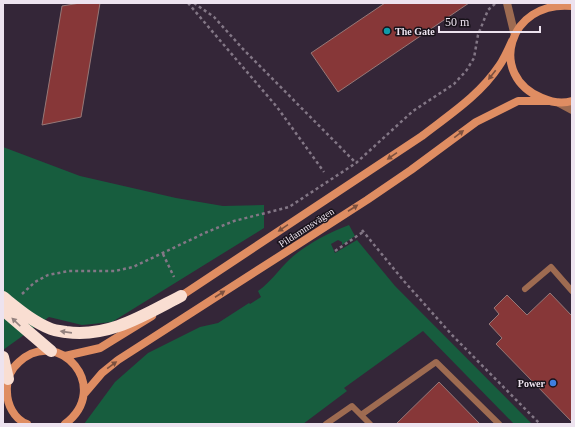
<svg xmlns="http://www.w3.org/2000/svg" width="575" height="427" font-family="Georgia,serif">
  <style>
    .green { fill: #175d3e }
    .building { fill: #873738; stroke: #967877 }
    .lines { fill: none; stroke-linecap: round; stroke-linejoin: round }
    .path { stroke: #837786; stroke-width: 2.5; stroke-dasharray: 3 3; stroke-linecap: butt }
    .service { stroke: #9e6b51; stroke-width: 6 }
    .minor { stroke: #9e6b51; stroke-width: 8 }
    .secondary { stroke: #df8d62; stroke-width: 8 }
    .motorway { stroke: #f9ded2; stroke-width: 12 }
    .oneway { fill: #7c503e }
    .oneway2 { fill: #94827f }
    .culture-dot { fill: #0f9aa8; stroke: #18121a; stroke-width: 1.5 }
    .shop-dot { fill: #3f7fe0; stroke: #18121a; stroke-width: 1.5 }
    .labels { text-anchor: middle; stroke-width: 3; stroke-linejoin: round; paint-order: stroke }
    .poi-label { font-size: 10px; font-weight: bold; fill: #ede3ef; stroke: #18121a; text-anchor: start }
    .street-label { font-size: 10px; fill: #ede3ef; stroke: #18121a }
  </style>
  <rect width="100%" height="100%" fill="#342638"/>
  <path class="green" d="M 3,147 L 80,176 L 176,198 L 223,206 L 264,205 L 264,228 L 112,322 L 82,325 L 49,317 L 3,350 Z
    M 349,225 L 355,236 L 342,245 L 342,242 L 338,240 L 331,244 L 335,253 L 357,240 L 395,286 L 532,424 L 514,424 L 423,331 L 344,388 L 347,391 L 303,424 L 84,424 L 115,382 L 148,353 L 200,327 L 218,323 L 249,303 L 250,304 L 261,297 L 258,291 C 271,282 279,269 290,259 C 305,245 330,232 349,225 Z"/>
  <path class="building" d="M 80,3 L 100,3 L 81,117 L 42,125 L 62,6 Z
    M 385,3 L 469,3 L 338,92 L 311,53 Z
    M 550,293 L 572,316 L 572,422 L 496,344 L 502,338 L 489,324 L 499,314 L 494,308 L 507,295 L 527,315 Z
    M 439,382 L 480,424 L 396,424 Z"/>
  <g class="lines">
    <path class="path" d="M 188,3 L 277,107 L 324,172
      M 194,3 L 214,17 L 243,49 L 356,163
      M 362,230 L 403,280 L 452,335 L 540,424
      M 335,251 L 363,232
      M 163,254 L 174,277
      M 22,294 L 35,282 L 48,275 L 69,271 L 115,271 L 133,267 L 207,232 L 234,221 L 289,207 L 356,163 L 413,111 L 454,84 L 466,71 L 474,58 L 478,35 L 488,10 L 496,3"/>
    <path class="service" d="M 525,289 L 551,267 L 572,291
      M 361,415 L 436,362 L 499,424
      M 326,424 L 352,406 L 370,424"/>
    <path class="minor" d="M 507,3 L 514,32
      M 559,103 L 572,110"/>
    <path class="secondary" d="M 572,6 C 508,0 487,76 542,98 C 551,102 562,104 572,101
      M 178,298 L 422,136 C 449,115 480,95 499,66 C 504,59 508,50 512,41
      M 65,356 L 100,348 L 152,316
      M 85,393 L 102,373 L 118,360 L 367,200 L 411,170 L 476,122 L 518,101 L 548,101
      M 27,424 C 14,419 7,404 7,392 C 6,380 10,370 19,362 C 59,325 113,388 65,424"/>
    <path class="motorway" d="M 3,297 C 18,309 33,322 51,329 C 56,331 61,331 66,332 C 109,338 144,315 181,296
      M 3,310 L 51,351
      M 3,357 L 8,379"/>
  </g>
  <defs><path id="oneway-solid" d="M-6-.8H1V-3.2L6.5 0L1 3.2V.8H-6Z"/></defs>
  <g class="oneway">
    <use href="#oneway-solid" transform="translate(492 75) rotate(128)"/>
    <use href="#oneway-solid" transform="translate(459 134) rotate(-37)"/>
    <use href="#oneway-solid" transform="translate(392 156) rotate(146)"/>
    <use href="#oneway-solid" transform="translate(353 208) rotate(-33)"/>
    <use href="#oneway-solid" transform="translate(283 228) rotate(146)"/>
    <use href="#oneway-solid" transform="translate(220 294) rotate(-33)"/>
    <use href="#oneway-solid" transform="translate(112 365) rotate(-36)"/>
  </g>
  <g class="oneway2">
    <use href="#oneway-solid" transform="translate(16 322) rotate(-136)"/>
    <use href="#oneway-solid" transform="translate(66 332) rotate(-172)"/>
  </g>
  <circle class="culture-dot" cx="387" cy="31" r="4"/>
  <circle class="shop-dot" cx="553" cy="383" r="4"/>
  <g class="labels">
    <g class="poi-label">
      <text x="395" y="35">The Gate</text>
      <text x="545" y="387" text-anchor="end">Power</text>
    </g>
    <g class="street-label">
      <text transform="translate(306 227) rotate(-33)" y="4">Pildammsvägen</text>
    </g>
  </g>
  <rect width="575" height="427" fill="none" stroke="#ede3ef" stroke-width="8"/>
  <path d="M439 26v6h101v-6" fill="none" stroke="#ede3ef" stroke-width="2"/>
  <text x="445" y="26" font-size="12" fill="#ede3ef" stroke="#18121a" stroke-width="3" paint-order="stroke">50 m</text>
</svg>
